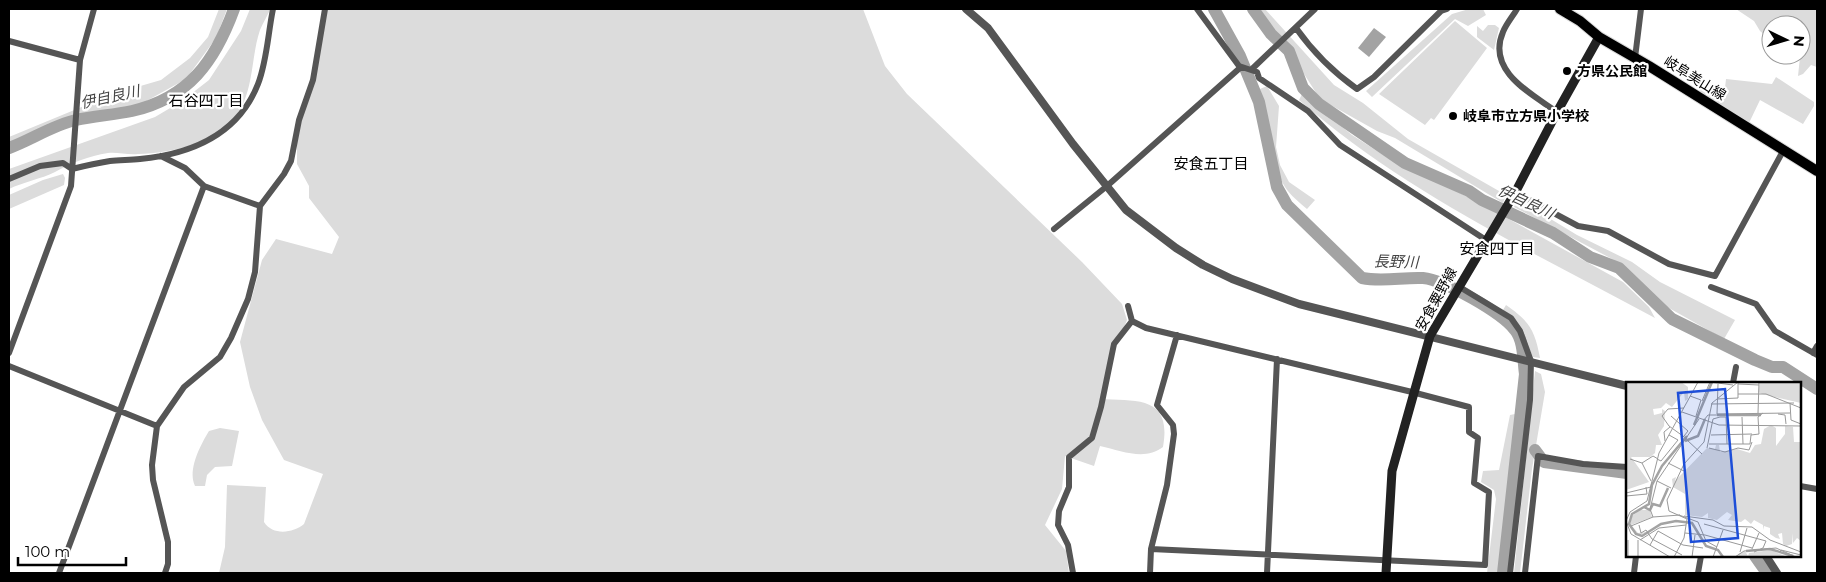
<svg xmlns="http://www.w3.org/2000/svg" width="1826" height="582" font-family="Montserrat,'Noto Sans JP',sans-serif">
  <style>
    .green { fill: #dcdcdc }
    .water { fill: #a3a3a3 }
    .lines { fill: none; stroke-linecap: round; stroke-linejoin: round }
    .river { stroke: #a3a3a3; stroke-width: 12 }
    .primary-casing { stroke: #dbdbdb; stroke-width: 12 }
    .minor { stroke: #555; stroke-width: 6 }
    .tertiary { stroke: #555; stroke-width: 8 }
    .secondary { stroke: #222; stroke-width: 9 }
    .primary { stroke: #000; stroke-width: 10 }
    .poi-dot { fill: #000; stroke: #fff; stroke-width: 2 }
    .labels { text-anchor: middle; stroke-width: 4.5; stroke-linejoin: round; paint-order: stroke }
    .poi-label { font-size: 14px; font-weight: bold; fill: #000; stroke: #fff; text-anchor: start }
    .street-label { font-size: 14px; fill: #000; stroke: #fff }
    .water-label { font-size: 15px; font-style: italic; fill: #444; stroke: #fff }
    .neighbourhood-label { font-size: 15px; fill: #000; stroke: #fff }
    .inset-river { fill: none; stroke: #a3a3a3; stroke-width: 2.5 }
    .inset-road { fill: none; stroke: #999; stroke-width: 1 }
    .view { fill: #1d4ed8; fill-opacity: 0.15; stroke: #1d4ed8; stroke-width: 2.5 }
    .inset-edge { fill: none; stroke: #000; stroke-width: 2.5 }
  </style>
  <rect width="100%" height="100%" fill="#fff"/>
  <path class="green" d="M 219,9 L 227,9 L 216,38 L 186,79 L 141,104 L 27,138 L 9,146 L 9,137 L 113,94 L 161,80 L 190,58 L 208,37 Z
    M 250,9 L 270,10 C 267,16 263,23 260,30 C 251,56 254,91 237,114 C 214,144 173,153 138,154 C 128,155 117,152 108,153 C 89,156 71,163 55,172 C 41,179 23,182 9,189 L 9,169 L 155,117 L 182,101 L 209,80 L 241,31 Z
    M 327,9 L 863,9 L 885,66 L 907,94 L 1082,262 L 1122,304 L 1127,320 L 1110,362 L 1100,399 C 1138,401 1172,396 1163,447 C 1145,461 1122,451 1100,446 L 1094,466 L 1065,456 L 1062,489 L 1045,525 L 1066,551 L 1069,573 L 219,573 L 225,547 L 227,485 L 266,487 L 264,522 C 273,536 293,533 304,524 L 323,474 L 284,460 L 262,420 L 250,387 L 240,342 L 262,260 L 276,239 L 332,254 L 339,237 L 309,198 L 309,186 L 297,164 L 297,136 Z
    M 1256,9 L 1265,9 L 1334,85 L 1363,103 L 1408,139 L 1506,195 L 1503,203 L 1395,138 L 1377,131 L 1320,99 L 1299,66 L 1295,55 Z
    M 1469,9 L 1483,9 L 1486,15 L 1468,26 L 1455,19 L 1372,97 L 1366,91 L 1452,14 Z
    M 1736,9 L 1817,9 L 1817,67 L 1811,65 L 1803,74 L 1798,76 L 1800,57 L 1799,55 L 1801,55 L 1801,25 L 1771,25 L 1771,40 L 1760,31 L 1754,21 Z
    M 1455,21 L 1487,48 L 1434,120 L 1431,118 L 1425,125 L 1379,94 Z
    M 1488,25 L 1495,25 L 1499,28 L 1494,50 L 1477,37 L 1477,26 L 1483,31 Z
    M 1776,77 L 1814,102 L 1814,106 L 1803,124 L 1760,100 L 1749,123 L 1699,92 L 1703,83 L 1725,88 L 1726,79 L 1772,84 Z
    M 1267,86 L 1279,106 L 1276,147 L 1280,165 L 1289,182 L 1315,200 L 1307,209 C 1300,203 1290,195 1285,187 C 1269,162 1271,119 1260,89 Z
    M 1302,94 L 1352,135 L 1388,158 L 1474,200 L 1623,282 L 1649,307 L 1655,318 C 1533,252 1404,192 1299,100 Z
    M 63,174 L 65,178 L 64,185 L 9,209 L 9,195 L 43,180 Z
    M 1518,199 L 1577,235 L 1632,262 L 1660,282 L 1735,320 L 1724,339 L 1653,299 L 1632,273 L 1614,260 L 1514,207 Z
    M 1506,305 C 1529,321 1535,330 1540,358 L 1533,357 L 1517,321 L 1503,310 Z
    M 1535,371 L 1541,374 L 1545,392 L 1532,469 L 1520,573 L 1514,573 Z
    M 1520,413 L 1502,573 L 1487,573 L 1496,499 L 1494,490 L 1481,482 L 1483,471 L 1499,470 L 1510,415 Z
    M 220,428 L 239,431 L 232,466 L 215,467 L 207,475 L 205,486 L 195,486 C 187,470 201,444 209,431 Z"/>
  <path class="water" d="M 1374,28 L 1386,37 L 1369,57 L 1358,48 Z"/>
  <g class="lines">
    <path class="river" d="M 1214,9 L 1240,56 L 1259,102 L 1277,187 L 1287,205 L 1362,278 C 1383,282 1403,277 1423,278 C 1445,280 1502,313 1515,330 C 1524,341 1523,361 1525,374 L 1503,573
      M 1253,9 L 1271,34 L 1289,51 L 1303,88 L 1319,104 L 1405,163 L 1469,191 L 1482,200 L 1553,233 L 1590,257 L 1619,268 L 1672,319 L 1755,360 L 1772,367 L 1783,367 L 1817,389
      M 9,148 C 31,140 53,125 76,120 C 94,116 113,115 132,111 C 189,98 215,61 234,9
      M 1535,450 L 1544,462 L 1627,473
      M 1755,556 L 1767,573"/>
    <defs>
      <path id="primary" d="M 1560,9 L 1580,21 L 1599,37 L 1649,66 L 1817,171"/>
    </defs>
    <use href="#primary" class="primary-casing"/>
    <path class="minor" d="M 1197,9 L 1239,66 L 1257,72 L 1259,78 L 1308,111 L 1340,145 L 1486,240
      M 1517,9 C 1513,16 1506,24 1503,32 C 1486,71 1532,94 1557,112
      M 1296,28 C 1313,52 1333,72 1357,89 L 1374,77 L 1441,11 L 1447,9
      M 9,41 L 80,60
      M 1635,58 L 1641,9
      M 1252,69 L 1315,9
      M 161,156 L 185,168 L 204,186 L 260,206
      M 9,179 L 40,166 L 63,163 L 72,169 C 84,166 97,163 110,161 C 120,160 130,160 140,159 C 191,154 238,135 258,84 C 267,61 268,33 273,9
      M 1520,195 L 1578,226 L 1608,231 L 1669,264 L 1715,276 L 1783,151
      M 1054,229 L 1107,186 L 1241,67
      M 1458,286 L 1511,318 L 1520,331 L 1531,361 L 1530,400 L 1510,573
      M 1711,287 L 1756,304 L 1775,331 L 1817,355
      M 1128,306 L 1132,321 L 1146,328 L 1412,392 L 1469,407 L 1469,432 L 1478,438 L 1474,483 L 1489,492 L 1485,565 L 1151,549
      M 9,353 L 71,186 L 80,60 L 94,9
      M 1813,353 L 1817,346
      M 9,366 L 157,426
      M 1733,383 L 1736,367
      M 1800,486 L 1817,489
      M 59,573 L 204,186
      M 165,573 L 168,564 L 168,542 L 153,480 L 152,465 L 157,426 L 184,387 L 220,357 L 231,338 L 248,299 L 255,272 L 260,206 L 284,174 L 291,161 L 299,120 L 313,80 L 325,9
      M 1073,573 L 1068,545 L 1058,525 L 1059,511 L 1069,487 L 1069,457 L 1092,438 L 1101,407 L 1114,344 L 1132,321
      M 1150,573 L 1151,549 L 1167,485 L 1174,434 L 1173,425 L 1157,405 L 1177,335
      M 1267,573 L 1277,359
      M 1525,573 L 1538,456 L 1583,464 L 1627,467
      M 1634,573 L 1636,556
      M 1698,573 L 1701,556"/>
    <path class="tertiary" d="M 966,9 L 988,28 L 1073,144 L 1126,210 L 1176,248 L 1203,265 L 1232,279 L 1299,304 L 1627,386
      M 1766,556 L 1777,573"/>
    <path class="secondary" d="M 1386,573 L 1392,471 L 1430,336 L 1516,191 L 1557,112 L 1599,37"/>
    <use href="#primary" class="primary"/>
  </g>
  <g class="poi-dot">
    <circle cx="1567" cy="71" r="5"/>
    <circle cx="1453" cy="116" r="5"/>
  </g>
  <g class="labels">
    <g class="poi-label">
      <text x="1577" y="76">方県公民館</text>
      <text x="1463" y="121">岐阜市立方県小学校</text>
    </g>
    <g class="street-label">
      <text transform="translate(1695 78) rotate(32)" y="5">岐阜美山線</text>
      <text transform="translate(1436 299) rotate(-61)" y="5">安食粟野線</text>
    </g>
    <g class="water-label">
      <text transform="translate(110 97) rotate(-12)" y="5">伊自良川</text>
      <text transform="translate(1526 202) rotate(25)" y="5">伊自良川</text>
      <text transform="translate(1396 262) rotate(1)" y="5">長野川</text>
    </g>
    <g class="neighbourhood-label">
      <text x="206" y="106">石谷四丁目</text>
      <text x="1211" y="169">安食五丁目</text>
      <text x="1497" y="254">安食四丁目</text>
    </g>
  </g>
  <g transform="translate(1626 382)">
    <rect width="175" height="175" fill="#fff"/>
    <path d="M 0,0 L 55,0 L 62,5 L 62,17 L 59,19 L 58,10 L 46,25 L 40,21 L 35,26 L 27,27 L 28,33 L 36,31 L 36,27 L 39,29 L 38,44 L 32,53 L 36,63 L 30,63 L 29,71 L 24,75 L 5,75 L 23,100 L 0,108 ZM 134,0 L 175,0 L 175,21 L 136,12 L 132,10 ZM 145,43 L 150,46 L 150,64 L 159,52 L 159,44 L 167,45 L 168,60 L 175,60 L 175,159 L 171,156 L 167,161 L 167,151 L 166,162 L 160,164 L 157,162 L 156,151 L 152,152 L 154,157 L 150,156 L 144,152 L 144,146 L 138,144 L 137,148 L 137,143 L 128,138 L 125,142 L 119,137 L 115,140 L 102,138 L 106,133 L 101,130 L 91,138 L 82,136 L 82,131 L 76,135 L 59,133 L 59,112 L 47,105 L 46,97 L 50,95 L 49,99 L 81,66 L 89,67 L 90,63 L 93,63 L 94,70 L 111,67 L 124,71 L 129,63 L 135,62 L 138,47 ZM 14,128 L 24,128 L 26,135 L 5,143 L 12,151 L 21,150 L 14,153 L 6,148 L 4,142 L 6,134 ZM 145,168 L 161,175 L 113,175 L 112,172 L 119,169 L 122,174 L 123,171 Z" fill="#dcdcdc"/>
    <path class="inset-river" d="M 91,33 L 135,33M 68,43 L 86,0M 61,54 L 36,84 L 26,103 L 23,122 L 6,132 L 3,142 L 10,152 L 16,154 L 35,142 L 50,139 L 66,141 L 80,164 L 92,168 L 97,175M 59,59 L 72,54 L 79,37M 18,125 L 24,128 L 27,122 L 34,124 L 42,106M 120,169 L 144,167 L 167,174"/>
    <path class="inset-road" d="M 84,0 L 107,3M 92,2 L 91,32 L 164,31M 112,2 L 133,3M 112,12 L 140,12 L 175,26M 64,14 L 75,18 L 70,34M 91,17 L 112,16 L 112,0M 76,19 L 84,0M 164,21 L 165,38 L 175,42M 85,22 L 168,21M 58,26 L 42,27 L 36,34 L 43,44 L 61,57M 56,30 L 93,43 L 175,44M 132,31 L 133,0M 152,32 L 159,33 L 160,42M 45,34 L 62,49 L 58,54M 116,35 L 117,62M 78,38 L 82,33 L 93,33M 85,53 L 126,52M 61,58 L 76,72M 39,59 L 38,50 L 44,45M 83,62 L 124,62 L 125,53 L 133,52 L 132,35 L 137,31M 81,66 L 87,37 L 94,35 L 100,35 L 101,62M 83,66 L 99,70 L 112,66 L 123,68 L 126,60M 4,77 L 16,81 L 25,99M 31,77 L 35,79 L 52,58 L 43,53M 16,81 L 27,74 L 32,77M 42,81 L 58,89M 31,99 L 45,106M 0,111 L 25,105M 0,114 L 21,112 L 20,105M 53,133 L 72,140 L 80,159 L 91,165M 58,134 L 87,138 L 98,144 L 126,145 L 144,158 L 175,170M 27,135 L 24,127 L 31,99 L 73,37M 61,137 L 43,129 L 41,118 L 58,82 L 78,60 L 86,21 L 112,0M 78,142 L 140,159M 13,143 L 15,151 L 20,148 L 26,157 L 56,173M 5,144 L 27,135 L 54,133M 59,151 L 79,153 L 126,166M 2,158 L 2,175M 12,158 L 12,175M 14,158 L 33,146 L 60,143M 24,163 L 32,149 L 57,163 L 77,166M 126,167 L 133,151M 114,170 L 121,146M 128,170 L 137,166 L 140,159M 154,170 L 155,168 L 175,173M 44,175 L 5,152 L 0,139 L 4,130 L 21,119 L 33,71 L 72,0M 48,175 L 58,156 L 61,137M 66,175 L 69,153M 87,175 L 97,148M 109,175 L 118,169 L 150,166 L 170,175"/>
    <path class="view" d="M 99,7 L 112,156 L 65,160 L 52,11 Z"/>
    <rect width="175" height="175" class="inset-edge"/>
  </g>
  <rect width="1826" height="582" fill="none" stroke="#000000" stroke-width="20"/>
  <g transform="translate(1786 40) rotate(95)"><circle r="24" fill="#ffffff" stroke="#999999"/>
  <path d="M0-4L9 19L0 12L-9 19Z" fill="#000000"/>
  <text y="-8" font-size="14" font-weight="bold" text-anchor="middle" fill="#000000">N</text>
  </g>
  <path d="M18 557v8h108v-8" fill="none" stroke="#000000" stroke-width="2.5"/>
  <text x="25" y="557" font-size="15" fill="#000000" stroke="#ffffff" stroke-width="4" paint-order="stroke">100 m</text>
</svg>
